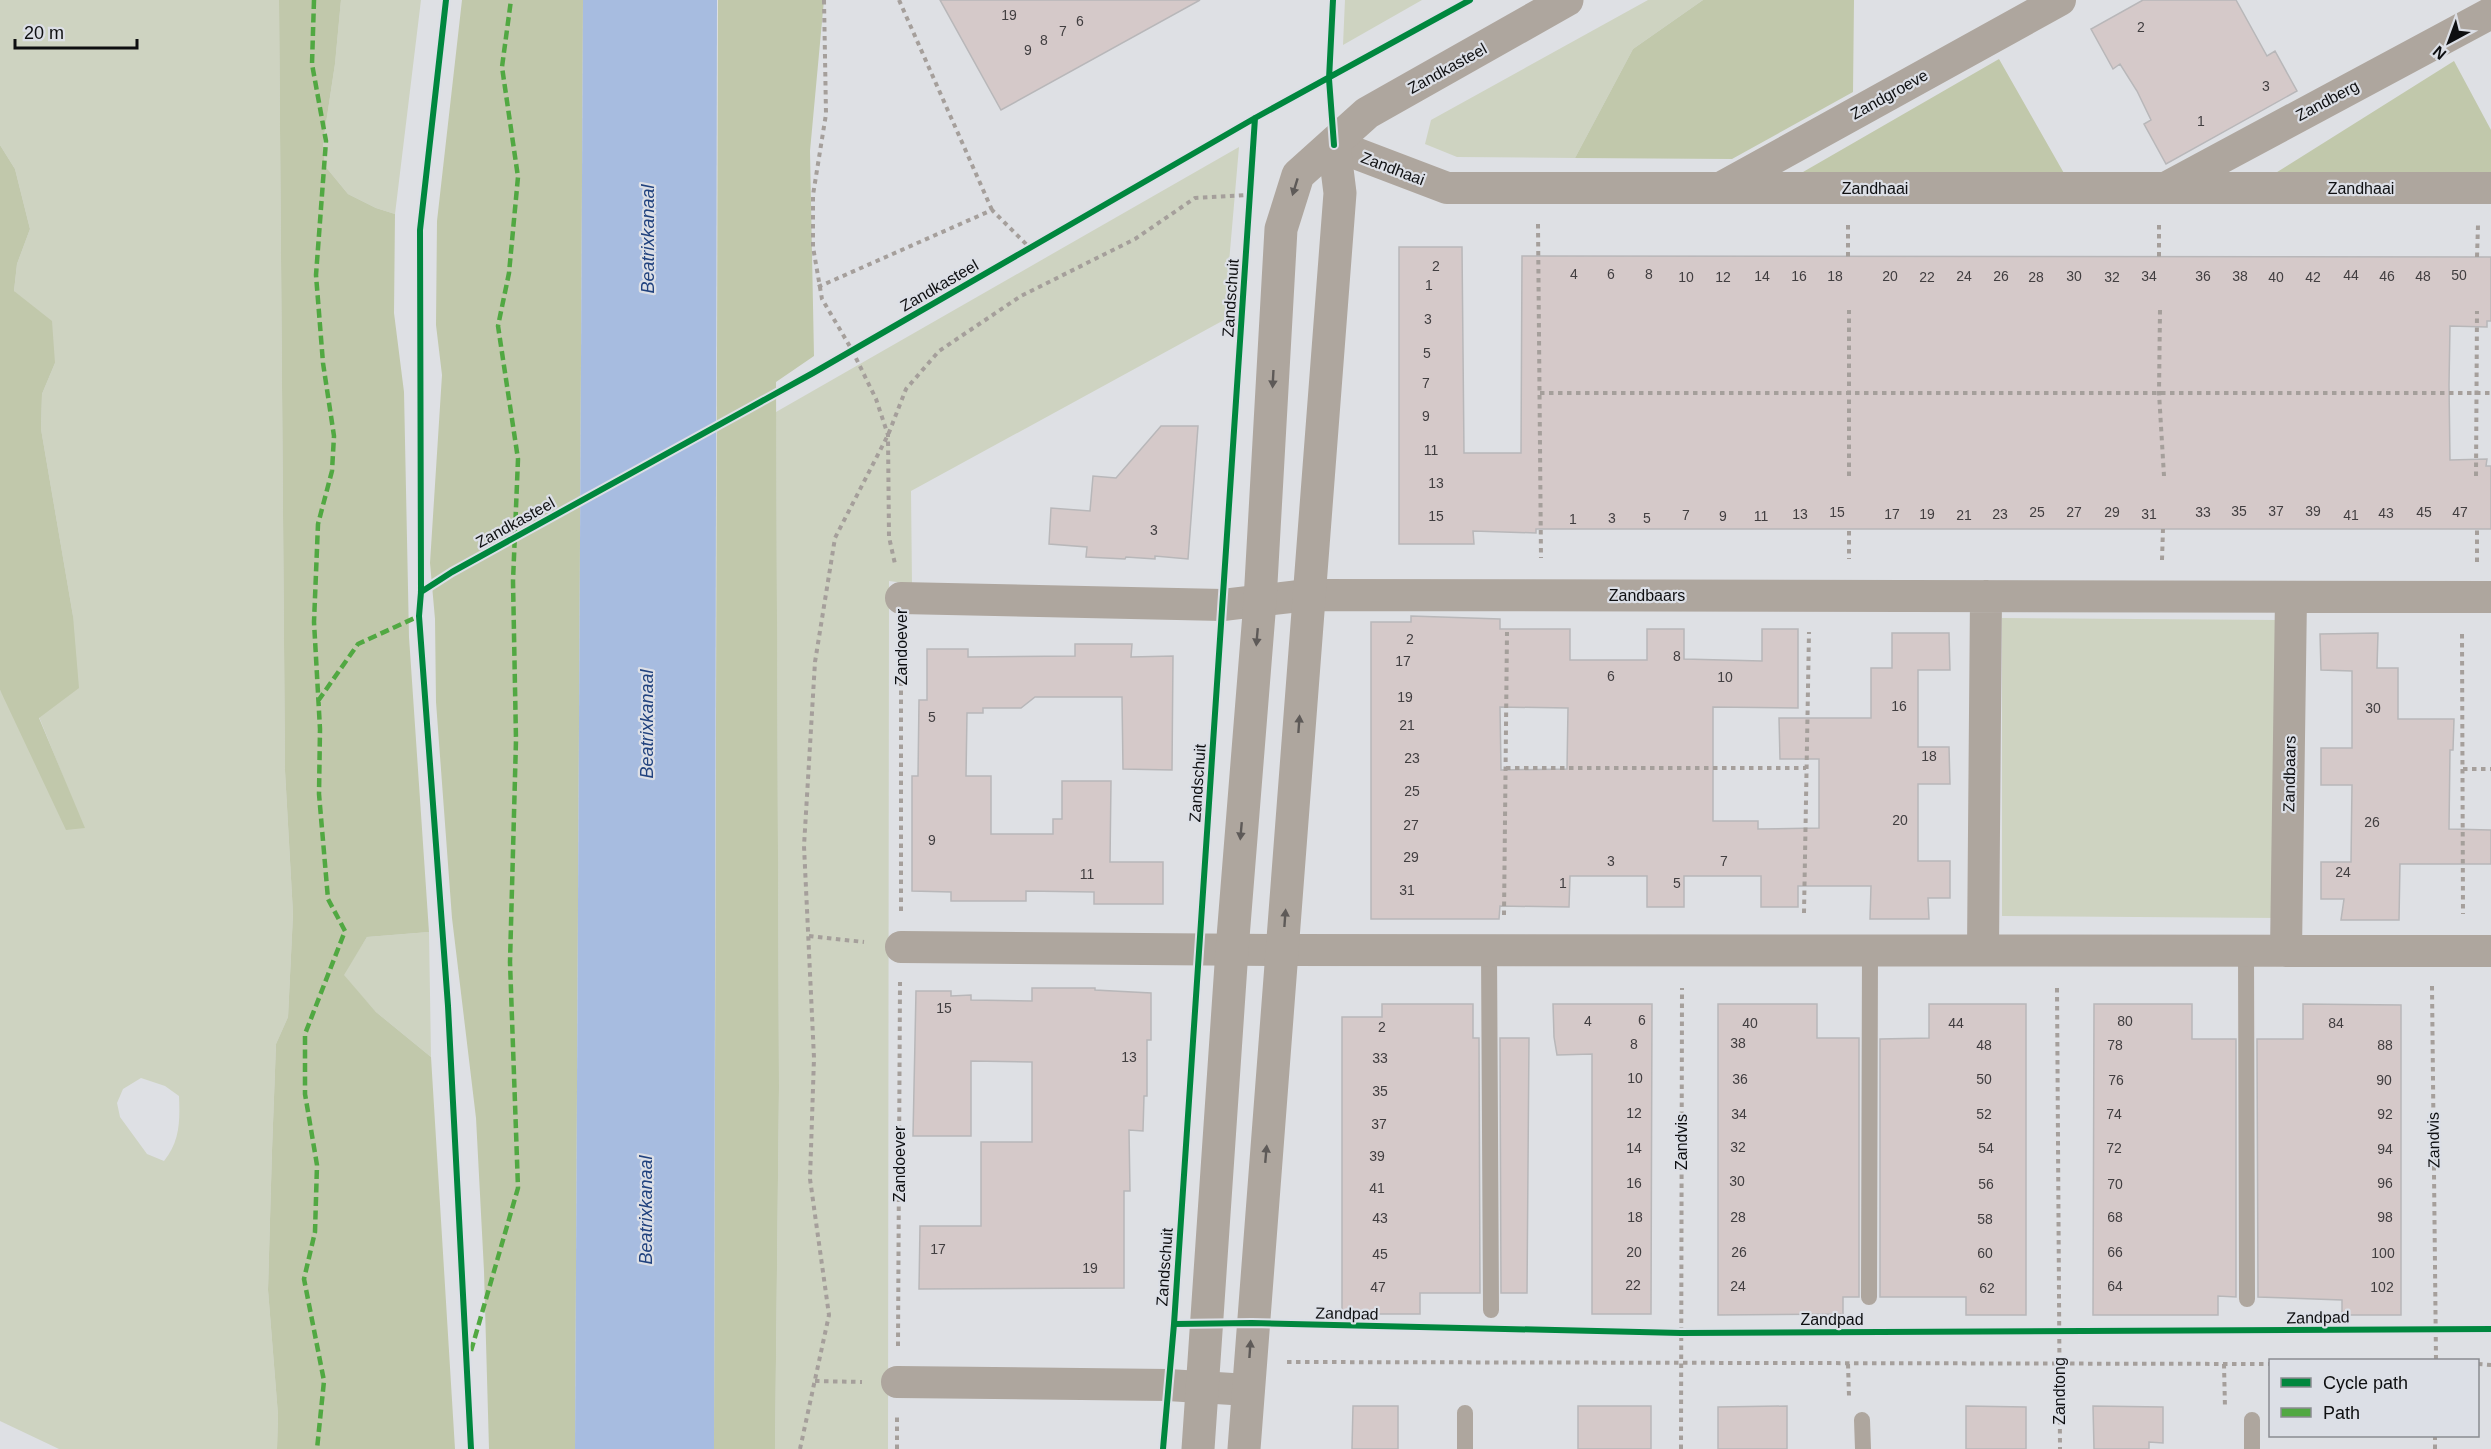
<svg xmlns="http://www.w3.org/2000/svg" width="2491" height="1449" font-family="Helvetica,sans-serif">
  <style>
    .green { fill: #ced3c1; fill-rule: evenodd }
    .forest { fill: #c1c8ab }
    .water { fill: #a7bce0 }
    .building { fill: #d5c9c9; stroke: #b8b7b9; stroke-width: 1.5; fill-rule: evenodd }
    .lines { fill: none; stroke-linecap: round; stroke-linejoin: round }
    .path { stroke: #a59f9b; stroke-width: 4; stroke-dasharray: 4.5 4.5; stroke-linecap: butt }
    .service { stroke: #aea69e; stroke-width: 16 }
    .minor { stroke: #aea69e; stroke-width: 32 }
    .tertiary { stroke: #aea69e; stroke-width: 33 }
    .quiet { stroke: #51a842; stroke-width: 4.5; stroke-dasharray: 9 4.5; stroke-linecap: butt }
    .cycleway-casing { stroke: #dcdfe6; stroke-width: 10 }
    .cycleway { stroke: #00873e; stroke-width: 6 }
    .oneway { fill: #5e5a58 }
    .labels { text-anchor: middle; stroke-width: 4.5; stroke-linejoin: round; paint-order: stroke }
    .number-label { font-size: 14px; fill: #413e40 }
    .street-label { font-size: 16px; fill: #0e0f11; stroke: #dcdfe6 }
    .water-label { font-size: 18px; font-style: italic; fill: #21427e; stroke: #dcdfe6 }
  </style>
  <rect width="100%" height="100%" fill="#dee0e4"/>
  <path class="green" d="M 0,0 L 279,0 L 285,771 L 293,914 L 288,1017 L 276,1044 L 272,1150 L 268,1290 L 278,1415 L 277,1449 L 59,1449 L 0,1421 L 0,690 L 84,828 L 39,717 L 73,616 L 41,429 L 42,394 L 55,363 L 14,291 L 17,264 L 30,229 L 15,169 L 0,145 ZM 141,1078 L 165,1086 L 179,1096 C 180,1121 180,1141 164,1161 L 147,1154 L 120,1117 L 117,1103 L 123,1089 Z
    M 341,0 L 421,0 L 395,214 L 376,208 L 348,194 L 325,166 L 323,143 L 335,64 Z
    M 1345,0 L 1422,0 L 1343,45 Z
    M 1648,0 L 1703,0 L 1633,49 L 1575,158 L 1457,157 L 1425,144 L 1431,120 Z
    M 1239,147 L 1224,320 L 911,491 L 912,584 L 889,581 L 888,1449 L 775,1449 L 779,1087 L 776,412 Z
    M 2002,618 L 2279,620 L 2278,918 L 2002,916 Z
    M 429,932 L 431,1057 L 376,1012 L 343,975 L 367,937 Z"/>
  <path class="forest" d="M 279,0 L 341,0 L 335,64 L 323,143 L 325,166 L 348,194 L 376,208 L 395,214 L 394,313 L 404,392 L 409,637 L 429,932 L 367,937 L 344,975 L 376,1012 L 431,1057 L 455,1449 L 277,1449 L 278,1415 L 268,1290 L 272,1150 L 276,1044 L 288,1017 L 293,914 L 285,771 Z
    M 462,0 L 583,0 L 575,1449 L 489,1449 L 484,1271 L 476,1118 L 452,918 L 436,702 L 435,619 L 430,563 L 442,375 L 436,325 L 437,221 Z
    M 718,0 L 824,0 L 810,151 L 814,356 L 776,382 L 779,1087 L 775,1449 L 714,1449 Z
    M 1703,0 L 1854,0 L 1853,92 L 1732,159 L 1575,158 L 1633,49 Z
    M 1999,59 L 2065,175 L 1803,172 Z
    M 2454,61 L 2491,130 L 2491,178 L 2266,179 Z
    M 0,145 L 15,169 L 30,229 L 17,264 L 14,291 L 52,321 L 55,363 L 42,394 L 41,429 L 73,616 L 79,688 L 39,718 L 85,828 L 66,830 L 0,690 Z"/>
  <path class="water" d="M 583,0 L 717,0 L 714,1449 L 575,1449 Z"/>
  <path class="building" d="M 940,0 L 1200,0 L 1001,110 Z
    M 2143,0 L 2236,0 L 2267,56 L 2275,51 L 2297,91 L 2166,164 L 2144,124 L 2151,120 L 2137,91 L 2120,64 L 2113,69 L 2091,29 Z
    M 1399,247 L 1462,247 L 1464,453 L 1521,453 L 1522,256 L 2491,257 L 2491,321 L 2487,321 L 2487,327 L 2450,326 L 2449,385 L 2450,460 L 2487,459 L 2486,466 L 2491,466 L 2491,529 L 1536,529 L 1536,533 L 1473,531 L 1474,544 L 1399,544 Z
    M 1161,426 L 1198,426 L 1188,559 L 1155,556 L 1155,559 L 1126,557 L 1125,559 L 1086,557 L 1087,547 L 1049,544 L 1051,508 L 1090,511 L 1093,476 L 1116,478 Z
    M 1411,616 L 1500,619 L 1500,629 L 1570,629 L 1570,660 L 1647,660 L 1647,629 L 1684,629 L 1684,659 L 1762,661 L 1762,629 L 1798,629 L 1798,708 L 1713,707 L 1713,821 L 1758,821 L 1758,829 L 1819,828 L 1819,759 L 1780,759 L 1779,718 L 1871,718 L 1871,668 L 1892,668 L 1892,633 L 1949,633 L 1950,670 L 1918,670 L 1918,747 L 1949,747 L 1950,784 L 1918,784 L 1918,861 L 1950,861 L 1950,898 L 1928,898 L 1929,919 L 1870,919 L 1871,886 L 1798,886 L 1798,907 L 1761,907 L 1761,876 L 1684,876 L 1684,907 L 1647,907 L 1647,876 L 1570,876 L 1569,907 L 1500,906 L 1499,919 L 1371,919 L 1371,622 L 1411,622 ZM 1500,707 L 1568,708 L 1567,769 L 1501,770 Z
    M 2378,633 L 2377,668 L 2398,668 L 2398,719 L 2454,719 L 2453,750 L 2450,750 L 2449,829 L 2491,830 L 2491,864 L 2400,864 L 2399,920 L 2341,920 L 2344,899 L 2321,899 L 2321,862 L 2351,862 L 2352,785 L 2321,785 L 2321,748 L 2352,748 L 2352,671 L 2321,670 L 2320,634 Z
    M 1075,644 L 1132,644 L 1131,657 L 1173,656 L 1172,770 L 1123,769 L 1122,697 L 1035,697 L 1021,708 L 983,708 L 983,713 L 967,713 L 966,776 L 991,776 L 991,834 L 1053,834 L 1053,819 L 1062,819 L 1062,781 L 1111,781 L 1110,862 L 1163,862 L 1163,904 L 1094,904 L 1094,892 L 1026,891 L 1026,901 L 951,901 L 951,892 L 912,891 L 912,776 L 918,776 L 919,700 L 927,700 L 927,649 L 968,649 L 968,657 L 1075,656 Z
    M 1032,988 L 1095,988 L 1095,990 L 1151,993 L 1151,1040 L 1147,1040 L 1147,1096 L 1144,1096 L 1143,1131 L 1129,1130 L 1130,1191 L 1124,1191 L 1124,1288 L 919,1289 L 920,1226 L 981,1226 L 981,1142 L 1032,1142 L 1032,1062 L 971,1061 L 971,1136 L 913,1136 L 916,991 L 951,991 L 951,996 L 971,995 L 971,1000 L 1032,1001 Z
    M 1382,1004 L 1473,1004 L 1473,1038 L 1479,1038 L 1480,1293 L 1420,1293 L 1420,1314 L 1342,1314 L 1342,1017 L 1382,1017 Z
    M 1553,1004 L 1652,1004 L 1651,1314 L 1592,1314 L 1592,1054 L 1557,1055 L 1554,1037 Z
    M 1718,1004 L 1817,1004 L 1817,1038 L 1859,1038 L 1859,1297 L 1843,1297 L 1843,1314 L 1718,1315 Z
    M 1929,1004 L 2026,1004 L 2026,1315 L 1966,1315 L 1966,1297 L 1880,1297 L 1880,1039 L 1929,1038 Z
    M 2094,1004 L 2192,1004 L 2192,1039 L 2236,1039 L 2236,1297 L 2218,1296 L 2218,1315 L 2093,1315 Z
    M 2303,1004 L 2401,1005 L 2401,1315 L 2342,1315 L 2342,1300 L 2258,1297 L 2257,1039 L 2303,1039 Z
    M 1500,1038 L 1529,1038 L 1527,1293 L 1501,1293 Z
    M 1353,1406 L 1398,1406 L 1398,1449 L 1352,1449 Z
    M 1578,1406 L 1651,1406 L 1651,1449 L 1578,1449 Z
    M 1787,1406 L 1787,1449 L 1718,1449 L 1718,1407 Z
    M 1966,1406 L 2026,1407 L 2026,1449 L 1966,1449 Z
    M 2093,1406 L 2163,1407 L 2163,1443 L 2149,1442 L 2149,1449 L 2094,1449 Z"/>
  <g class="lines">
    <path class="path" d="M 824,0 L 826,114 L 813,195 L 813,247 L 822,299 L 852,350 L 876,399 L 888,435 L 889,537 L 895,564
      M 899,0 L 992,210
      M 1538,224 L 1541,558
      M 1848,225 L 1848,257
      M 2159,225 L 2159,257
      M 2477,257 L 2478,225
      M 818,287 L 992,210 L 1030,248
      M 2160,310 L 2159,393 L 2164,476
      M 1540,393 L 2491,393
      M 1849,476 L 1849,310
      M 2476,476 L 2477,311
      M 1849,531 L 1849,559
      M 2162,560 L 2163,529
      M 2477,562 L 2477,529
      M 2462,634 L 2463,914
      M 1506,768 L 1806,768
      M 2463,769 L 2491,769
      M 901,911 L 901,634
      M 1804,913 L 1809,632
      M 1504,915 L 1507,632
      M 809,936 L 864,942
      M 2432,986 L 2436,1360
      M 2057,988 L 2060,1449
      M 898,1346 L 900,982
      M 1287,1362 L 2270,1364
      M 1848,1364 L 1849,1396
      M 2224,1364 L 2225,1408
      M 2478,1364 L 2491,1365
      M 815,1381 L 862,1382
      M 800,1449 L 829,1315 L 810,1179 L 814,1058 L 804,846 L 815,662 L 835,538 L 888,435 L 906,389 L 939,351 L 1021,296 L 1135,239 L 1195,198 L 1250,195
      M 897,1449 L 897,1417
      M 1681,1449 L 1682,988
      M 2435,1449 L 2435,1436"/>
    <path class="service" d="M 1489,950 L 1491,1310
      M 2246,951 L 2247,1299
      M 1869,1297 L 1870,950
      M 1862,1420 L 1863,1449
      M 1465,1449 L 1465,1413
      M 2252,1449 L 2252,1420"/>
    <path class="minor" d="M 1334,145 L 1447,188 L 2491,188
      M 1722,187 L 2060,0
      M 2167,187 L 2491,13
      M 901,598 L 1223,605 L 1308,595 L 2491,597
      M 901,947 L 1282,950 L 2491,951
      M 1983,950 L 1986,596
      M 2286,951 L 2291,597
      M 897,1382 L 1168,1385 L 1248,1390"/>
    <path class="tertiary" d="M 1198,1449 L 1232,950 L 1260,601 L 1281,229 L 1298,175 L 1367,113 L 1567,0
      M 1244,1449 L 1340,193 L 1334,145"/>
    <path class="quiet" d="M 314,0 L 312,64 L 326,141 L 316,275 L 323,363 L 334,436 L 332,471 L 318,524 L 314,622 L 320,729 L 319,794 L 328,899 L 345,931 L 305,1034 L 305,1094 L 317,1165 L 315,1232 L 304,1279 L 324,1381 L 317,1449
      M 318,701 L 358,644 L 419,616
      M 471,1351 L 518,1188 L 510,962 L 516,740 L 513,581 L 518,459 L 498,326 L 509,273 L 518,177 L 502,67 L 511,0"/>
    <defs>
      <path id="cycleway" d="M 446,0 L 420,230 L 421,592 L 419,616 L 448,1006 L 471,1449
        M 1333,0 L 1329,79 L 1334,145
        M 421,592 L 452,572 L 813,373 L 1255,118 L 1470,0
        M 1174,1324 L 1252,1323 L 1681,1333 L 2491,1329
        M 1163,1449 L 1174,1324 L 1255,118"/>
    </defs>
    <use href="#cycleway" class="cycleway-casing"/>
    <use href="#cycleway" class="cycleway"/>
  </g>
  <defs><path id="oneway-solid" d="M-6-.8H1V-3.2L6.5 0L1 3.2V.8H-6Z" transform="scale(1.5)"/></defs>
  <g class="oneway">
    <use href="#oneway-solid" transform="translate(1295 187) rotate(107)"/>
    <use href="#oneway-solid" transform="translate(1273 379) rotate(93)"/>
    <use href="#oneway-solid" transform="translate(1257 637) rotate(95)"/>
    <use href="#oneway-solid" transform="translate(1299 724) rotate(-86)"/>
    <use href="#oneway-solid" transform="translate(1241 831) rotate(95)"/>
    <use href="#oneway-solid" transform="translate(1285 918) rotate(-86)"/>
    <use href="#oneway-solid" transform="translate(1266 1154) rotate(-85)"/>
    <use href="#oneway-solid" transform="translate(1250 1349) rotate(-86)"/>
  </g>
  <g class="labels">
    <g class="number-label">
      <text x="1009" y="20">19</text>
      <text x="1080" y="26">6</text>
      <text x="2141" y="32">2</text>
      <text x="1063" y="36">7</text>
      <text x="1044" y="45">8</text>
      <text x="1028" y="55">9</text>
      <text x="2266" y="91">3</text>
      <text x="2201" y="126">1</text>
      <text x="1436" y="271">2</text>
      <text x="1574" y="279">4</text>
      <text x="1611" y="279">6</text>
      <text x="1649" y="279">8</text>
      <text x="2351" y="280">44</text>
      <text x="2459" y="280">50</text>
      <text x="1762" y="281">14</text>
      <text x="1799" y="281">16</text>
      <text x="1835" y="281">18</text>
      <text x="1890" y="281">20</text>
      <text x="1964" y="281">24</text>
      <text x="2001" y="281">26</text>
      <text x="2074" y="281">30</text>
      <text x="2149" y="281">34</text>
      <text x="2203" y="281">36</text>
      <text x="2240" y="281">38</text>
      <text x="2387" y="281">46</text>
      <text x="2423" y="281">48</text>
      <text x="1686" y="282">10</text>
      <text x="1723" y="282">12</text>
      <text x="1927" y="282">22</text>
      <text x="2036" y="282">28</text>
      <text x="2112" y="282">32</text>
      <text x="2276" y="282">40</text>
      <text x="2313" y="282">42</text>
      <text x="1429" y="290">1</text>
      <text x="1428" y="324">3</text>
      <text x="1427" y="358">5</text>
      <text x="1426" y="388">7</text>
      <text x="1426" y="421">9</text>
      <text x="1431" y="455">11</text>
      <text x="1436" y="488">13</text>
      <text x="2239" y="516">35</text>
      <text x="2276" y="516">37</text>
      <text x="2313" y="516">39</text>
      <text x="1837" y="517">15</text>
      <text x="2037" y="517">25</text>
      <text x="2074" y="517">27</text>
      <text x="2112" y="517">29</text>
      <text x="2203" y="517">33</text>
      <text x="2424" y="517">45</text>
      <text x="2460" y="517">47</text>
      <text x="2386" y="518">43</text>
      <text x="1800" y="519">13</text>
      <text x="1892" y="519">17</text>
      <text x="1927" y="519">19</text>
      <text x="2000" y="519">23</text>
      <text x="2149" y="519">31</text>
      <text x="1686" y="520">7</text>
      <text x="1964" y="520">21</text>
      <text x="2351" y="520">41</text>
      <text x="1436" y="521">15</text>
      <text x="1723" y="521">9</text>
      <text x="1761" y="521">11</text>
      <text x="1612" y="523">3</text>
      <text x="1647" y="523">5</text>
      <text x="1573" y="524">1</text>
      <text x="1154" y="535">3</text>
      <text x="1410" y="644">2</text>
      <text x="1677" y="661">8</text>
      <text x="1403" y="666">17</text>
      <text x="1611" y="681">6</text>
      <text x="1725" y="682">10</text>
      <text x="1405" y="702">19</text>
      <text x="1899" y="711">16</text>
      <text x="2373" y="713">30</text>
      <text x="932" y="722">5</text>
      <text x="1407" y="730">21</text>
      <text x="1929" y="761">18</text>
      <text x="1412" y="763">23</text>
      <text x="1412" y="796">25</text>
      <text x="1900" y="825">20</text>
      <text x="2372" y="827">26</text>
      <text x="1411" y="830">27</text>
      <text x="932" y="845">9</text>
      <text x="1411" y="862">29</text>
      <text x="1611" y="866">3</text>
      <text x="1724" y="866">7</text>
      <text x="2343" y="877">24</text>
      <text x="1087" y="879">11</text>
      <text x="1563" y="888">1</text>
      <text x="1677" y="888">5</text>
      <text x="1407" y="895">31</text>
      <text x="944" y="1013">15</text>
      <text x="1642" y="1025">6</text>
      <text x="1588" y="1026">4</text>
      <text x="2125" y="1026">80</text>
      <text x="1750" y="1028">40</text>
      <text x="1956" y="1028">44</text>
      <text x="2336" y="1028">84</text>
      <text x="1382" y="1032">2</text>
      <text x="1738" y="1048">38</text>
      <text x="1634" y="1049">8</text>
      <text x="1984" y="1050">48</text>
      <text x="2115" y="1050">78</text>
      <text x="2385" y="1050">88</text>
      <text x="1129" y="1062">13</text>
      <text x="1380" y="1063">33</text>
      <text x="1635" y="1083">10</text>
      <text x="1740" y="1084">36</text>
      <text x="1984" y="1084">50</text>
      <text x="2116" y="1085">76</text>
      <text x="2384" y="1085">90</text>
      <text x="1380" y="1096">35</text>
      <text x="1634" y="1118">12</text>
      <text x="1739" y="1119">34</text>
      <text x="1984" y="1119">52</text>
      <text x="2114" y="1119">74</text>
      <text x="2385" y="1119">92</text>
      <text x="1379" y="1129">37</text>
      <text x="1738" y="1152">32</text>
      <text x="1634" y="1153">14</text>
      <text x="1986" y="1153">54</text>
      <text x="2114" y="1153">72</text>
      <text x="2385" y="1154">94</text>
      <text x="1377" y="1161">39</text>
      <text x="1737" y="1186">30</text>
      <text x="1634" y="1188">16</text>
      <text x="2385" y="1188">96</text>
      <text x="1986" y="1189">56</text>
      <text x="2115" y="1189">70</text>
      <text x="1377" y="1193">41</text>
      <text x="1635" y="1222">18</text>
      <text x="1738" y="1222">28</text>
      <text x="2115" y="1222">68</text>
      <text x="2385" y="1222">98</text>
      <text x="1380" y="1223">43</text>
      <text x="1985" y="1224">58</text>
      <text x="938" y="1254">17</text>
      <text x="1634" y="1257">20</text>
      <text x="1739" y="1257">26</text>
      <text x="2115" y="1257">66</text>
      <text x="1985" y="1258">60</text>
      <text x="2383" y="1258">100</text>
      <text x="1380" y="1259">45</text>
      <text x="1090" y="1273">19</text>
      <text x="1633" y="1290">22</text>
      <text x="1738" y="1291">24</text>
      <text x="2115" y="1291">64</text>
      <text x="1378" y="1292">47</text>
      <text x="2382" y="1292">102</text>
      <text x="1987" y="1293">62</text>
    </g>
    <g class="street-label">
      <text transform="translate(1447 68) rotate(-29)" y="6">Zandkasteel</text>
      <text transform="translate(1889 94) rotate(-29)" y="6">Zandgroeve</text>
      <text transform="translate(2327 100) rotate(-28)" y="6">Zandberg</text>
      <text transform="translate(1393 168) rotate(21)" y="6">Zandhaai</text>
      <text x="1875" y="194">Zandhaai</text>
      <text x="2361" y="194">Zandhaai</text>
      <text transform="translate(939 285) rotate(-30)" y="6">Zandkasteel</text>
      <text transform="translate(1230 298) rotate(-86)" y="6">Zandschuit</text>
      <text transform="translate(515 522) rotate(-29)" y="6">Zandkasteel</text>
      <text x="1647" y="601">Zandbaars</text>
      <text transform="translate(901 647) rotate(-90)" y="6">Zandoever</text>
      <text transform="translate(2289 774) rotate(-89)" y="6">Zandbaars</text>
      <text transform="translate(1197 783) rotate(-86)" y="6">Zandschuit</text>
      <text transform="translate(2433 1140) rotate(-91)" y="6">Zandvis</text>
      <text transform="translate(1681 1142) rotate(-90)" y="6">Zandvis</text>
      <text transform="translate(899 1164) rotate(-90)" y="6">Zandoever</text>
      <text transform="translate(1164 1267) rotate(-86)" y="6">Zandschuit</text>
      <text transform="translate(1347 1313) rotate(1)" y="6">Zandpad</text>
      <text transform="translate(2318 1317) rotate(-1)" y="6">Zandpad</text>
      <text x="1832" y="1325">Zandpad</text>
      <text transform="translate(2059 1391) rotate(-90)" y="6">Zandtong</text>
    </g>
    <g class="water-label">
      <text transform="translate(648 239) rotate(-90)" y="6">Beatrixkanaal</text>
      <text transform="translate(647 724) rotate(-90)" y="6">Beatrixkanaal</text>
      <text transform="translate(646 1210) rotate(-90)" y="6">Beatrixkanaal</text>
    </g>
  </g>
  <rect x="2269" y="1359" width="210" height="78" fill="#dcdfe6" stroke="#8a8c91" stroke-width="1.5"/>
  <rect x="2281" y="1378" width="30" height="9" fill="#00873e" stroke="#8a8c91" stroke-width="1.5"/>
  <text x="2323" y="1389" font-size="18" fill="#0e0f11">Cycle path</text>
  <rect x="2281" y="1408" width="30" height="9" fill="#51a842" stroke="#8a8c91" stroke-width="1.5"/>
  <text x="2323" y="1419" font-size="18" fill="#0e0f11">Path</text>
  <g transform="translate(2449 42) rotate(221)" stroke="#dcdfe6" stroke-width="4.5" paint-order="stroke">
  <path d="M0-4.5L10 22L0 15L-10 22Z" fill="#0e0f11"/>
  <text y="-9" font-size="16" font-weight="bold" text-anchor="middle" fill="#0e0f11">N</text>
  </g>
  <path d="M15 39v9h122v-9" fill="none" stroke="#0e0f11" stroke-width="3"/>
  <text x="24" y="39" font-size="18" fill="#0e0f11" stroke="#dcdfe6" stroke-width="4.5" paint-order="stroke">20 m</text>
</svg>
